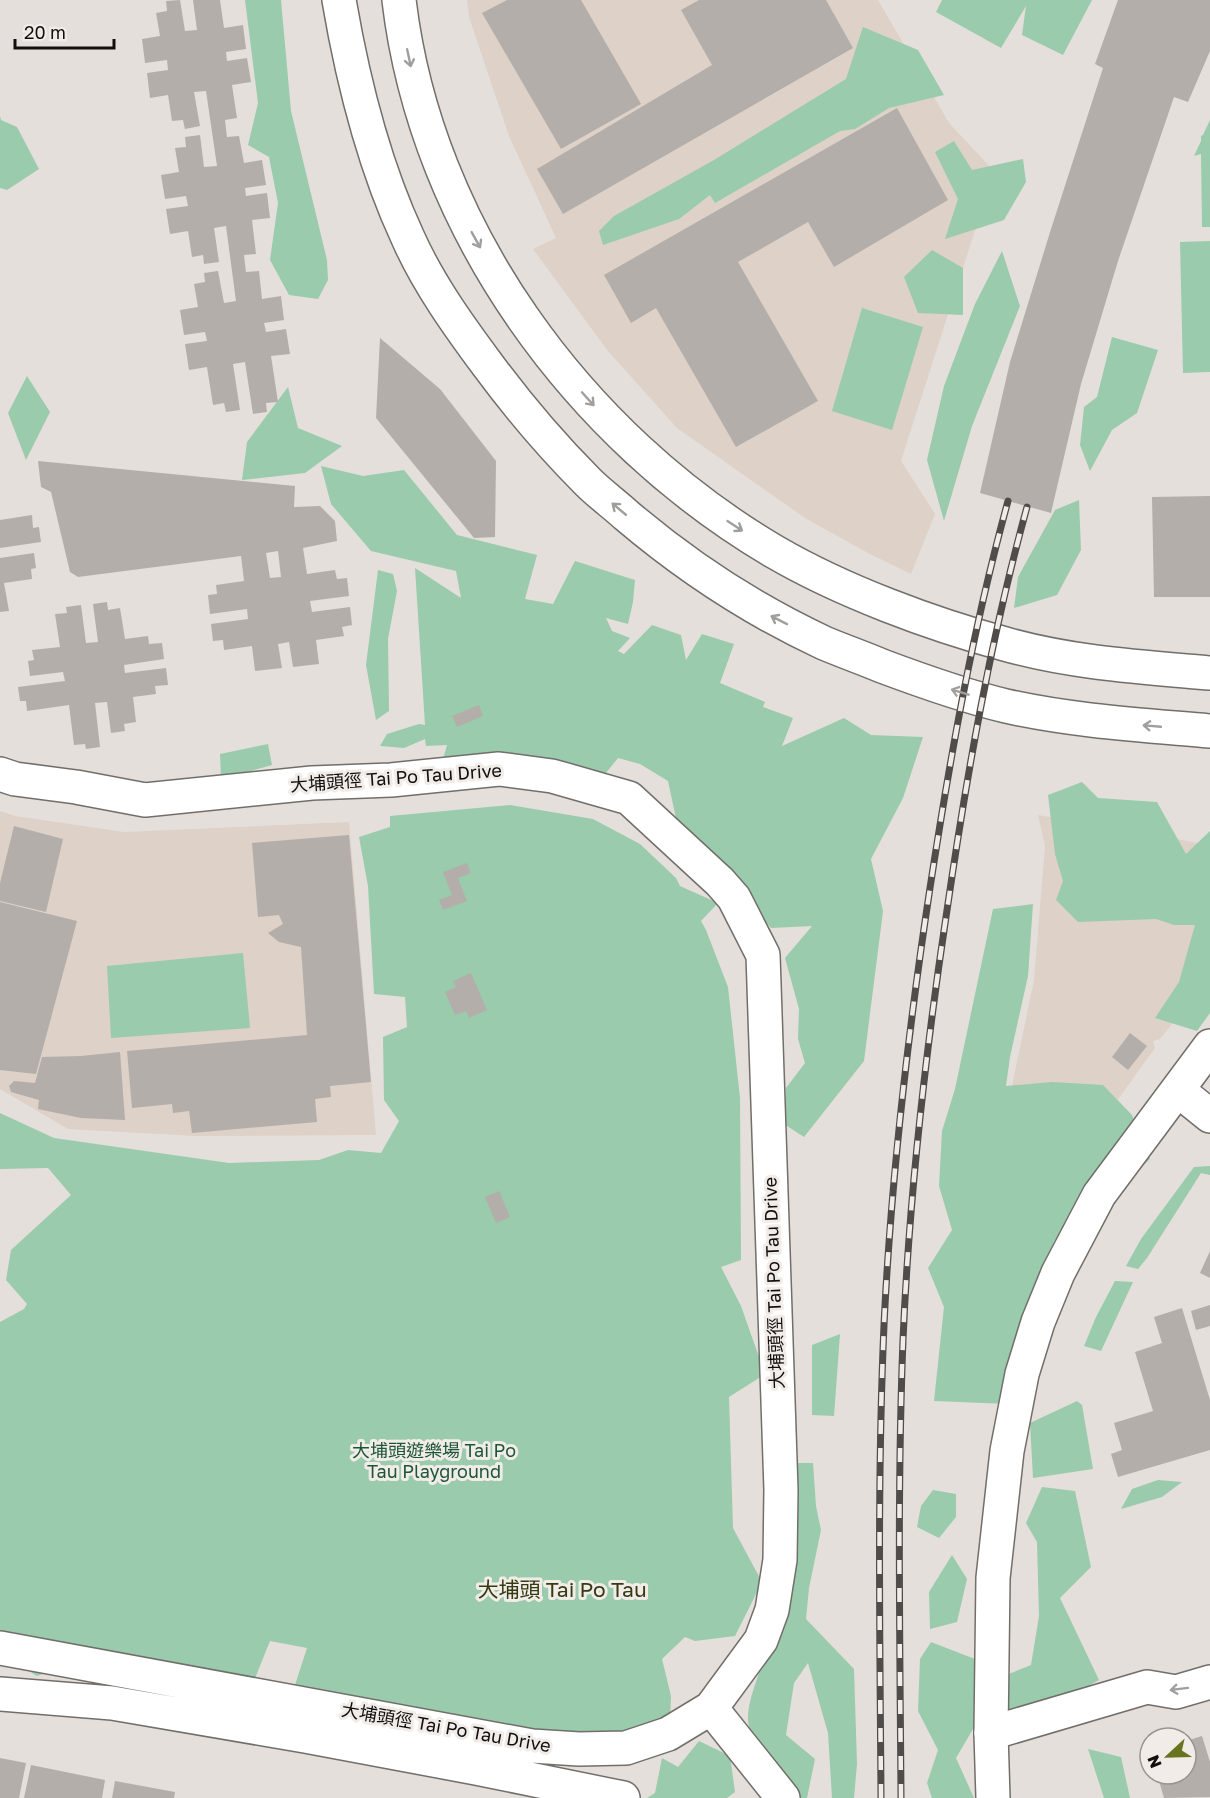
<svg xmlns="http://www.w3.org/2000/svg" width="1210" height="1798" font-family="'Golos Text','Noto Sans TC',sans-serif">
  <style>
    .built { fill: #ddd1c8 }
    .green { fill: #99cbac }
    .building { fill: #b3aeaa; fill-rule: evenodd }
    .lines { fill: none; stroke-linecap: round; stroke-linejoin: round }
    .minor-casing { stroke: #726e6a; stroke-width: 36 }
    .major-casing { stroke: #726e6a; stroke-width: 36 }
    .minor { stroke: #fff; stroke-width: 33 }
    .major { stroke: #fff; stroke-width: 33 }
    .rail-casing { stroke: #4f4c49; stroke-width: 7 }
    .rail { stroke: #f2ece8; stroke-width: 4.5; stroke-dasharray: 14; stroke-linecap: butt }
    .oneway { stroke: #a09f9e }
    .labels { text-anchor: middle; stroke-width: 6; stroke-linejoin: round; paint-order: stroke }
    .street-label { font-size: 18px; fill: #110f0d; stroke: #f2ece8 }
    .park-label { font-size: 18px; fill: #1c5638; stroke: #f2ece8 }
    .quarter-label { font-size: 21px; fill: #343a12; stroke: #f2ece8 }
  </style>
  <rect width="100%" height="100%" fill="#e5dfdb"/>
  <path class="built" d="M 467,0 L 878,0 L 949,123 L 994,171 L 901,461 L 935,514 L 911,574 L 868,553 L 805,518 L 677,428 L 608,351 L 533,249 L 556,238 L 509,136 L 469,17 Z
    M 0,811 L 15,816 L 124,832 L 349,822 L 376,1135 L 196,1136 L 68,1129 L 0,1089 Z
    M 1038,815 L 1210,845 L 1183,1010 L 1160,1039 L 1153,1041 L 1155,1048 L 1116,1102 L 1012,1086 L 1034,980 L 1045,846 Z"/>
  <path class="green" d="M 245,0 L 281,0 L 291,111 L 327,260 L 328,280 L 318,299 L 289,295 L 270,260 L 278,203 L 269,157 L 248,145 L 258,103 Z
    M 942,0 L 1092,0 L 1063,55 L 1022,35 L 1026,6 L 1001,48 L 936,12 Z
    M 863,27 L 918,50 L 944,95 L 889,108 L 855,129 L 840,131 L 715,203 L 710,195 L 679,219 L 603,245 L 599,231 L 614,216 L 714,160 L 846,79 Z
    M 0,116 L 1,120 L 17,127 L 39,169 L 7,190 L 0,188 Z
    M 1210,120 L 1210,227 L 1202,227 L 1201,154 L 1194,156 L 1201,141 L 1201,136 L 1203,135 Z
    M 954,141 L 972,170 L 1023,159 L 1026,182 L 1004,220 L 945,239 L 958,199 L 935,152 Z
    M 1210,241 L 1210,372 L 1183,373 L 1180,242 Z
    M 932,250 L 963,268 L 963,315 L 918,313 L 904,277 Z
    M 1002,251 L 1020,306 L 972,426 L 944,521 L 927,460 L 944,386 L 975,304 Z
    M 862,308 L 923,327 L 892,430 L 832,411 Z
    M 1112,337 L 1158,350 L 1137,413 L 1112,430 L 1090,471 L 1080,445 L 1084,407 L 1097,397 Z
    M 27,376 L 50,412 L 26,460 L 8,413 Z
    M 288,387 L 298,428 L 342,446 L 305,473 L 242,480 L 247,442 Z
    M 321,466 L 363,476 L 404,470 L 457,535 L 537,555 L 525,599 L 553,604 L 575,561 L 635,580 L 633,602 L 628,624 L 606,618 L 612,631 L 630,638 L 618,651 L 624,654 L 652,625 L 681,635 L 686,660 L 702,634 L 734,644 L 720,683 L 765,702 L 763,707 L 793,718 L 782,746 L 844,718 L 871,735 L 923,737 L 903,798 L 871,859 L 883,911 L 864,1061 L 804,1137 L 784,1124 L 786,1088 L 805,1063 L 798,1039 L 799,1009 L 785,958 L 812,926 L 771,928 L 677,823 L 668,781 L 640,764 L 618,758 L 602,778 L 440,770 L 447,745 L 426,746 L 425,739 L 404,748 L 380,746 L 387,734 L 419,724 L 425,725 L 415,568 L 461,598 L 456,571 L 371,551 L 331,504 Z
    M 1079,500 L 1081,550 L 1057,595 L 1014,608 L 1018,577 L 1055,510 Z
    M 378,570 L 393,574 L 397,591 L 388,639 L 389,711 L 376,720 L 366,665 Z
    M 268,744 L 272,765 L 221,779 L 220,754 Z
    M 1082,782 L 1098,798 L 1157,802 L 1186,854 L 1210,831 L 1210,1013 L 1197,1031 L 1155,1018 L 1179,982 L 1195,925 L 1174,925 L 1156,919 L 1078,922 L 1056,900 L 1063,881 L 1055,854 L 1048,795 Z
    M 510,805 L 593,819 L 640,844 L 676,878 L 680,886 L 718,903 L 701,921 L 706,930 L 728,987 L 740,1098 L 741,1260 L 721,1267 L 741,1306 L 765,1374 L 729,1397 L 733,1528 L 762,1582 L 735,1636 L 695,1641 L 685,1637 L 662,1659 L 671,1696 L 670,1720 L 611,1761 L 299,1715 L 295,1685 L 307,1648 L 270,1641 L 245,1703 L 107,1651 L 37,1676 L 0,1653 L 0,1322 L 24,1309 L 27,1304 L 6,1280 L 11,1250 L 71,1195 L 48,1168 L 0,1169 L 0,1113 L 54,1138 L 229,1163 L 319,1160 L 348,1150 L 381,1153 L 399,1121 L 384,1100 L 383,1037 L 407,1027 L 405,997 L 374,994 L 368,886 L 359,837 L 390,827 L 390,816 Z
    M 1033,904 L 1028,976 L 1010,1057 L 1006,1086 L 1052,1082 L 1103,1085 L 1132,1115 L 1150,1159 L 1122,1186 L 1054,1241 L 1029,1335 L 1008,1404 L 934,1401 L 944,1307 L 928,1268 L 952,1230 L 939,1186 L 942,1131 L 955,1089 L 993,909 Z
    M 243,953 L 250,1028 L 111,1038 L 107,966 Z
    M 1210,1166 L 1210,1175 L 1201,1173 L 1147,1258 L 1138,1269 L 1126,1266 L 1141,1239 L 1194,1167 Z
    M 1115,1281 L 1133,1282 L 1101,1351 L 1084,1346 L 1096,1317 Z
    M 840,1334 L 834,1416 L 812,1415 L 812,1345 Z
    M 1077,1401 L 1082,1405 L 1093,1469 L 1033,1478 L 1030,1423 Z
    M 790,1463 L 813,1463 L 816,1506 L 821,1530 L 809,1588 L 806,1619 L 854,1669 L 857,1764 L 854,1798 L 832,1798 L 828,1733 L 808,1663 L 794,1683 L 786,1735 L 815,1759 L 807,1798 L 795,1798 C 779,1778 748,1746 748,1718 C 748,1703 754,1688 759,1673 L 747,1644 L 782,1580 Z
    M 1158,1480 L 1182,1482 L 1162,1497 L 1121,1509 L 1132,1489 Z
    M 1042,1487 L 1075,1491 L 1091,1567 L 1060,1598 L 1099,1680 L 1067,1698 L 1006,1712 L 999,1678 L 1031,1665 L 1039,1616 L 1037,1542 L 1026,1523 Z
    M 933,1490 L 956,1494 L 956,1517 L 939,1538 L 917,1527 L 921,1506 Z
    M 952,1555 L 967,1579 L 957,1622 L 930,1629 L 929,1592 Z
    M 931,1642 L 980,1661 L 980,1717 L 956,1758 L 974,1798 L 932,1798 L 927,1783 L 938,1750 L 918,1711 L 920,1659 Z
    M 699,1741 L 730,1756 L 735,1792 L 727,1798 L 647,1798 L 655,1793 L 662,1758 L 678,1767 Z
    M 1088,1749 L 1121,1757 L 1130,1798 L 1104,1798 Z"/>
  <path class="building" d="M 180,0 L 185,31 L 197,30 L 193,0 L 220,0 L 224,28 L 243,25 L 246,49 L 226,52 L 227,61 L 247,58 L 251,82 L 232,85 L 237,118 L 225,120 L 227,137 L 239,136 L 244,163 L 262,160 L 266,185 L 245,188 L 246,196 L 267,193 L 270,218 L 252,220 L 256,254 L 244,255 L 246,272 L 259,271 L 262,299 L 281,296 L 284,320 L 264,323 L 266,332 L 286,329 L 290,354 L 271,356 L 278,402 L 266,403 L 267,412 L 253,414 L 245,362 L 233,364 L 240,410 L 226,412 L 224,403 L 213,405 L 207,367 L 189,370 L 185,344 L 207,341 L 205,332 L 184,335 L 180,310 L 198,307 L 194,284 L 205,282 L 204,273 L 218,271 L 224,303 L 236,301 L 226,226 L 214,228 L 219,262 L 204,264 L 203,255 L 192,257 L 188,231 L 170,234 L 166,209 L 188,206 L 186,196 L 165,199 L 161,175 L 179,172 L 175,148 L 186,147 L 185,137 L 200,135 L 204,167 L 217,166 L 206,91 L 194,92 L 200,126 L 185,129 L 183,120 L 172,121 L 168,95 L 150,98 L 147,73 L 168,70 L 167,60 L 145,63 L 142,39 L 160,36 L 156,13 L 167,11 L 166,1 Z
    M 507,0 L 581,0 L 641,104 L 561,149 L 482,13 Z
    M 699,0 L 826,0 L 853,48 L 563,214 L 537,169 L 712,65 L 681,10 Z
    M 1118,0 L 1210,0 L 1210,51 L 1188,102 L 1174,97 L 1118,261 L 1081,384 L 1051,513 L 980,493 L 1010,362 L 1051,229 L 1103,68 L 1095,64 Z
    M 897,108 L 948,200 L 834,267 L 808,222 L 738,262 L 818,401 L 736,447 L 656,308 L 631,323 L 604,275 Z
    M 380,338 L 440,389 L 496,461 L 495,537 L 474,538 L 376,418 Z
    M 38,461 L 295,486 L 294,507 L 320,506 L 335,521 L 337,541 L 303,548 L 307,574 L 335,570 L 337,579 L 347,578 L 349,596 L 310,601 L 312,612 L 350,607 L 352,625 L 342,627 L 344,636 L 316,640 L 319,664 L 293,667 L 289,642 L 278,644 L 282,668 L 255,671 L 252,646 L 224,650 L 223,640 L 213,641 L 211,624 L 248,619 L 247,609 L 210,614 L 208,595 L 217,594 L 216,585 L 244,581 L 241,556 L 78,577 L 70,572 L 51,492 L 41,487 ZM 278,551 L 281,577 L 270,578 L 266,553 Z
    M 1210,496 L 1210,597 L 1154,597 L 1152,497 Z
    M 32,515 L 33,528 L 39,527 L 41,542 L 0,548 L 0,520 Z
    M 34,553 L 36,568 L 31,569 L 32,579 L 4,583 L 9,611 L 0,612 L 0,558 Z
    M 107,602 L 108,610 L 120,608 L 125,639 L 148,636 L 149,644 L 162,643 L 164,659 L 124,665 L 125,673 L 166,668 L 168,685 L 155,686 L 156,694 L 133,697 L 136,722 L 124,724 L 125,731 L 111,733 L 107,702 L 95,703 L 100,747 L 86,749 L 85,744 L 74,745 L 69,705 L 27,711 L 26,701 L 20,701 L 18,687 L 65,681 L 63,672 L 30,676 L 28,661 L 34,660 L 32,650 L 60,647 L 55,614 L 67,613 L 66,607 L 81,605 L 86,643 L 98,642 L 93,604 Z
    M 479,705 L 483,716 L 457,727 L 452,716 Z
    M 14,826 L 63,839 L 46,912 L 0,901 L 0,883 Z
    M 349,835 L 371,1082 L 330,1086 L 331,1097 L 315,1099 L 317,1122 L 192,1133 L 189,1111 L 173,1113 L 172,1104 L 132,1108 L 127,1051 L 307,1035 L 301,947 L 279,942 L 268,933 L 283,924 L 279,915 L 258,917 L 252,843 Z
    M 467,863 L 471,873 L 458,878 L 467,901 L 443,910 L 439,900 L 452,895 L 443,872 Z
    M 0,902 L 77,921 L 36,1074 L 0,1070 Z
    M 471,973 L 487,1010 L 469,1018 L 466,1011 L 455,1015 L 445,992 L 456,987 L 453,981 Z
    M 1130,1033 L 1147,1046 L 1128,1070 L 1112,1057 Z
    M 120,1052 L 125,1120 L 81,1118 L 38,1109 L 39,1100 L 11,1092 L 9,1086 L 14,1081 L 35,1083 L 42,1057 L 81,1056 Z
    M 499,1191 L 510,1217 L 496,1223 L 485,1197 Z
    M 1210,1251 L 1210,1278 L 1200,1273 Z
    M 1210,1305 L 1210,1326 L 1196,1330 L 1191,1311 Z
    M 1182,1308 L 1210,1400 L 1210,1450 L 1118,1477 L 1111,1454 L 1122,1450 L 1114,1423 L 1153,1411 L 1135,1352 L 1162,1343 L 1154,1317 Z
    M 1202,1736 L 1210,1762 L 1210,1797 L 1164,1798 L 1157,1774 L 1186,1774 L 1186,1741 Z
    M 0,1758 L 26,1763 L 19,1798 L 0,1798 Z
    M 31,1765 L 105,1780 L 102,1798 L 24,1798 Z
    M 115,1781 L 175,1792 L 174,1798 L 112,1798 Z"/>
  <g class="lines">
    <defs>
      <path id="minor" d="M 0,774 L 15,779 L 76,787 L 145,800 L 312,783 L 391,780 L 499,769 L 552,776 L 629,798 L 720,882 L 734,898 L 763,955 L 781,1490 L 780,1560 L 772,1610 L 761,1640 L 711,1708 L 668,1734 L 626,1748 L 579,1749 L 532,1746 L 0,1648
        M 1179,1091 L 1210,1116
        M 0,1694 L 112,1703 L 305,1736 L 476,1768 L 623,1798
        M 711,1708 L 783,1798
        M 991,1733 L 1147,1687 L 1176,1692 L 1210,1682"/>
      <path id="major" d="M 339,0 C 353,82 373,163 408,238 C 428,283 458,325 487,364 C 518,406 552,446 588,482 C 600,494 614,504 626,515 C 686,566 753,610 824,643 C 843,651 863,658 882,666 C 922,681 964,696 1006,706 C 1073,721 1142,725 1210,731
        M 399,0 C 426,229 579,437 775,552 C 842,591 931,624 1005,644 C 1072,663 1141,667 1210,673
        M 993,1798 L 991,1733 L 993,1578 L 1007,1451 L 1022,1374 L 1038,1322 L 1058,1273 L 1099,1195 L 1210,1046"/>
    </defs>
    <use href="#minor" class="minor-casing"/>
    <use href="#major" class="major-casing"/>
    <use href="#minor" class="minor"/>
    <use href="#major" class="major"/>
    <defs>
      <path id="rail" d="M 881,1798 C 880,1640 877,1483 884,1325 C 891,1178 908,1033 930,888 C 950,758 973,628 1008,501
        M 901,1798 C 900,1645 897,1493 903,1340 C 909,1199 925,1057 946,917 C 966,779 990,641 1027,507"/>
    </defs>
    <use href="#rail" class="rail-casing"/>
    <use href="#rail" class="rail"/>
  </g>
  <defs><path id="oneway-shaft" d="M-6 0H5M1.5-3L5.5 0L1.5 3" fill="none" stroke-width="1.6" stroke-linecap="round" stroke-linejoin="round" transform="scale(1.5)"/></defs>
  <g class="oneway">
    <use href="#oneway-shaft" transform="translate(409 58) rotate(78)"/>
    <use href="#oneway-shaft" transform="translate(476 240) rotate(61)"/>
    <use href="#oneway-shaft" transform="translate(588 399) rotate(48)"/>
    <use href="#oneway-shaft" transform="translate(619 509) rotate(-140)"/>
    <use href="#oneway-shaft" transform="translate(735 526) rotate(33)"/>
    <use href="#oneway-shaft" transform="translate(779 620) rotate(-153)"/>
    <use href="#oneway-shaft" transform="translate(960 692) rotate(-163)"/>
    <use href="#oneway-shaft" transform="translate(1152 726) rotate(-175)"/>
    <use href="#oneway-shaft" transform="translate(1179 1689) rotate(173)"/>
  </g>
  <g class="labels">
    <g class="street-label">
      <text transform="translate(396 778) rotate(-4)" y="6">大埔頭徑 Tai Po Tau Drive</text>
      <text transform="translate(774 1283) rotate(-92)" y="6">大埔頭徑 Tai Po Tau Drive</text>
      <text transform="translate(446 1728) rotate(10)" y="6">大埔頭徑 Tai Po Tau Drive</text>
    </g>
    <g class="park-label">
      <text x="434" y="1457">大埔頭遊樂場 Tai Po<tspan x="434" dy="21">Tau Playground</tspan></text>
    </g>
    <g class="quarter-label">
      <text x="562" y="1597">大埔頭 Tai Po Tau</text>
    </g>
  </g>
  <g transform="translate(1168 1756) rotate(248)"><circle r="28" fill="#f2ece8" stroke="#989490" stroke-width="1.5"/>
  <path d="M0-4.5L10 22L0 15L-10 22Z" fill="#69741f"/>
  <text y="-9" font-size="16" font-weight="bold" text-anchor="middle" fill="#110f0d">N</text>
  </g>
  <path d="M15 39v9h99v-9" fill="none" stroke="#110f0d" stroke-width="3"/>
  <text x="24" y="39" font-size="18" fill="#110f0d" stroke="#f2ece8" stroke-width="4.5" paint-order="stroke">20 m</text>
</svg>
